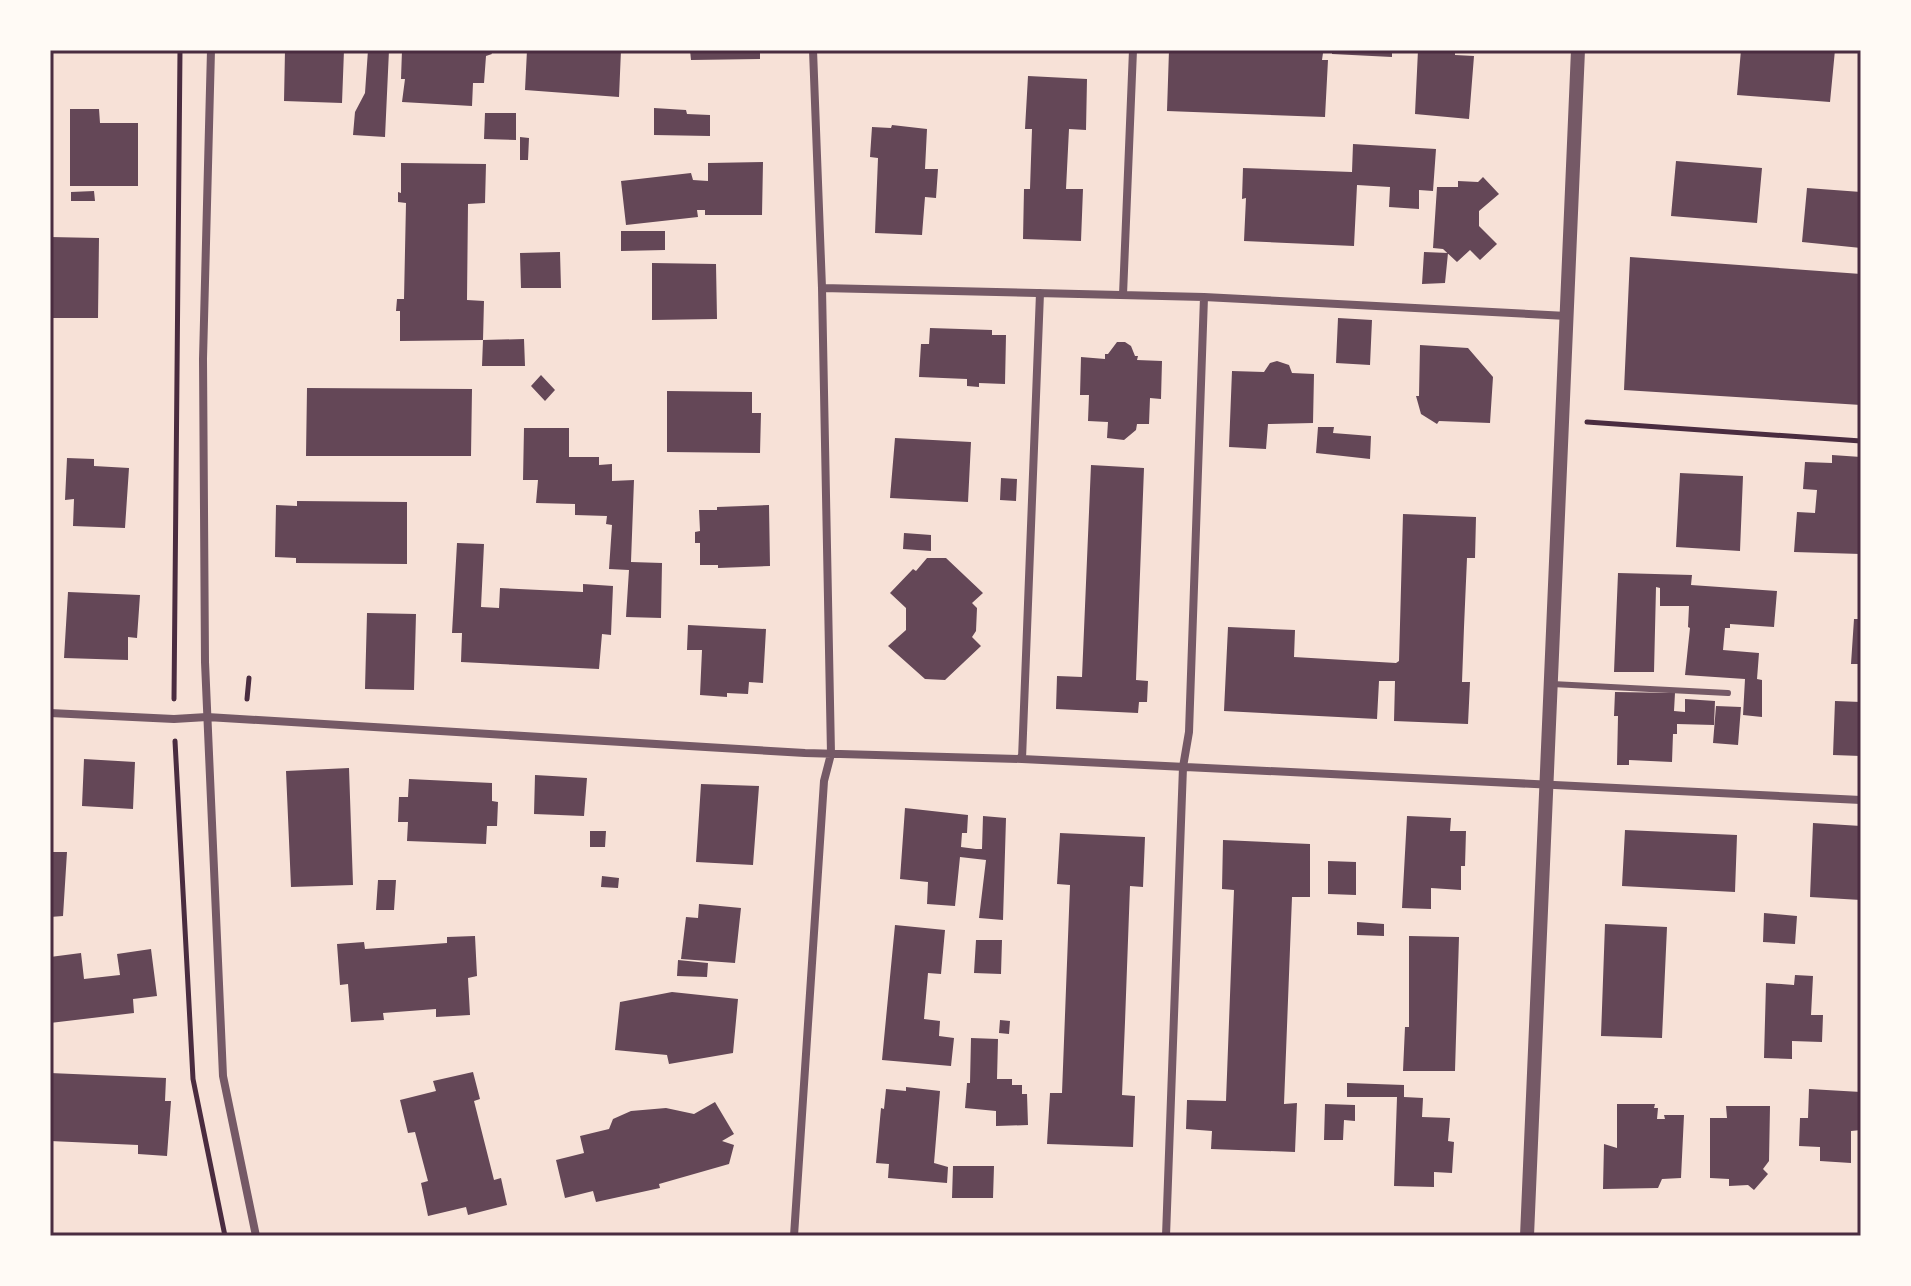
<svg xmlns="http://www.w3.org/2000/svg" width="1911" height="1286" font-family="Ubuntu,sans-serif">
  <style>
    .building { fill: #644757 }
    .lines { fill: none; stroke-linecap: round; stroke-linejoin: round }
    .path { stroke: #4a2c40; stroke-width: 5 }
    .service { stroke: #755966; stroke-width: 6 }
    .minor { stroke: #755966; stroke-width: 8 }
    .tertiary { stroke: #755966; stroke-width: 14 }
    .neatline { fill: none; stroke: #4a2c40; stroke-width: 3 }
  </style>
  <rect width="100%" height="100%" fill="#f7e1d7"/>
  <path class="building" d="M 285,50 L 344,50 L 342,103 L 284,101 Z
    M 368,50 L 389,50 L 385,137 L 353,135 L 355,112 L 365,93 Z
    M 402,50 L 490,50 L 492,54 L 486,56 L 484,83 L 473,83 L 472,106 L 402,102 L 405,79 L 401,79 Z
    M 527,50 L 621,50 L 619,97 L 525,90 Z
    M 690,50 L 760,50 L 760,59 L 691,60 Z
    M 1169,50 L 1323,53 L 1322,60 L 1328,60 L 1325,117 L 1167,111 Z
    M 1332,50 L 1392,50 L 1392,57 L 1332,54 Z
    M 1418,50 L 1455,50 L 1455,55 L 1474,56 L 1469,119 L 1415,114 Z
    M 1741,50 L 1835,50 L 1830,102 L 1737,95 Z
    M 1028,76 L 1087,79 L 1086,130 L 1069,129 L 1066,189 L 1083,189 L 1081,241 L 1023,239 L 1024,189 L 1030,189 L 1032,129 L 1025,129 Z
    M 654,108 L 686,110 L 687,114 L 710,115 L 710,136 L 654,135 Z
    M 70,109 L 99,109 L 100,123 L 138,123 L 138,186 L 70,186 Z
    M 485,113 L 516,113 L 516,140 L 484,139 Z
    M 892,125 L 927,129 L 925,169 L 938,169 L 936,198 L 925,197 L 922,235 L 875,233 L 878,158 L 870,157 L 872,127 L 891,128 Z
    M 520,137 L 529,138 L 528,160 L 520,160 Z
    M 1353,144 L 1436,149 L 1433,191 L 1419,190 L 1419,209 L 1389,207 L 1390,187 L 1357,185 L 1354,246 L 1244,241 L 1246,198 L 1242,199 L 1243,168 L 1352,172 Z
    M 1676,161 L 1762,168 L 1757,223 L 1671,216 Z
    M 763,162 L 762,215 L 705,215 L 705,210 L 697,210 L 698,217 L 626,225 L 621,181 L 691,173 L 693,180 L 708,181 L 708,163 Z
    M 401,163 L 486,164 L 485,203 L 468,204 L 467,300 L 484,301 L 483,340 L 400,341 L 400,311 L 396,311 L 397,299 L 404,299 L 406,203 L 398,202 L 398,192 L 401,193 Z
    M 1483,177 L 1499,194 L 1479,211 L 1479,226 L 1497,244 L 1480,260 L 1470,250 L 1457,262 L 1443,249 L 1433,248 L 1437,187 L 1458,187 L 1458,181 L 1478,182 Z
    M 1807,188 L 1861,192 L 1861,248 L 1802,242 Z
    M 94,191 L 95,201 L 71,201 L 71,192 Z
    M 621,231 L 665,231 L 665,250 L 621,251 Z
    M 50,237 L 99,238 L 98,318 L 50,318 Z
    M 560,252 L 561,288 L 521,288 L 520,253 Z
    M 1424,252 L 1448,253 L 1445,283 L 1422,284 Z
    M 1630,257 L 1861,274 L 1861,405 L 1624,390 Z
    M 652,263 L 716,264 L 717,319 L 652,320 Z
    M 1338,318 L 1372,320 L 1370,365 L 1336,363 Z
    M 930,328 L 992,330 L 992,335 L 1006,335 L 1005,384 L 979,383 L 979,387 L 967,386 L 967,379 L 919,377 L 921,344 L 929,344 Z
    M 524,339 L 525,366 L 482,366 L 483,340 Z
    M 1117,342 L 1125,342 L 1131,346 L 1135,356 L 1138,356 L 1137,360 L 1162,361 L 1161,399 L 1150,398 L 1149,424 L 1137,424 L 1136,430 L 1124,440 L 1107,438 L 1108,422 L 1088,421 L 1089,395 L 1080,395 L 1081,357 L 1105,359 L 1105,354 L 1108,354 Z
    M 1420,345 L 1468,348 L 1493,377 L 1490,423 L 1439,421 L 1437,424 L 1421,414 L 1416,396 L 1419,396 Z
    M 1277,361 L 1289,365 L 1292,373 L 1314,374 L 1313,423 L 1268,424 L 1266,449 L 1229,447 L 1232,371 L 1264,372 L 1270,363 Z
    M 541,375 L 555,390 L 545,401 L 531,386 Z
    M 307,388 L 472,389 L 471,456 L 306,456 Z
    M 667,391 L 752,392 L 752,413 L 761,413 L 760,453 L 667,452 Z
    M 1318,427 L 1334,427 L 1333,433 L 1371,436 L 1370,459 L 1316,453 Z
    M 524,428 L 569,428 L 569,457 L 599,457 L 599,465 L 612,464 L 612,481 L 634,480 L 631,562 L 662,563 L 661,618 L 626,617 L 629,570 L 609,569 L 612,525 L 606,524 L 607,516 L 575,515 L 575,504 L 536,503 L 538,480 L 523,480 Z
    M 895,438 L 971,442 L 968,502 L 890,498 Z
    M 1832,455 L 1861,457 L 1861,554 L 1794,552 L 1797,512 L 1815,513 L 1817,490 L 1803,489 L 1805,462 L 1832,463 Z
    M 67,458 L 94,459 L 94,466 L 129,468 L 125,528 L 73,526 L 74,499 L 65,500 Z
    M 1091,465 L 1144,468 L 1136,680 L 1148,681 L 1147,702 L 1139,702 L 1138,713 L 1056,709 L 1057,676 L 1082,677 Z
    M 1680,473 L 1743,476 L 1740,551 L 1676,547 Z
    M 1001,478 L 1017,479 L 1016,501 L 1000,500 Z
    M 297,501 L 407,502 L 407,564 L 296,563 L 296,558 L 275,557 L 276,505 L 297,506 Z
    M 769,505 L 770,566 L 718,568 L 718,565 L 700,565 L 700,543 L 695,543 L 695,532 L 700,531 L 699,510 L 717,510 L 717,507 Z
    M 1403,514 L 1476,517 L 1475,558 L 1467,558 L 1464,627 L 1462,682 L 1470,682 L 1468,724 L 1394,721 L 1395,681 L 1379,681 L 1377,719 L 1224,711 L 1228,627 L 1295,630 L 1294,657 L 1396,663 L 1399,661 Z
    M 904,533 L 931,535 L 931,551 L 903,549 Z
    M 457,543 L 484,544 L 481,607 L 499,608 L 500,588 L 583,592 L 583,584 L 613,586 L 611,635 L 602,634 L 599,669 L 461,662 L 462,633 L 452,633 Z
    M 927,558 L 946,558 L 983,593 L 972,603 L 977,608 L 976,631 L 972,637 L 981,646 L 945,680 L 925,679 L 888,646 L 906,630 L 906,608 L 890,593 L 913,569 L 916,571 Z
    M 1618,573 L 1692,575 L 1691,585 L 1777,591 L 1774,627 L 1730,624 L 1730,628 L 1725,628 L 1723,650 L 1759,653 L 1757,679 L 1762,680 L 1762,717 L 1743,715 L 1745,679 L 1685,675 L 1690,628 L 1688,627 L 1689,606 L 1660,606 L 1660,588 L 1656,587 L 1654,672 L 1614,672 Z
    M 68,592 L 140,595 L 137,638 L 128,637 L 128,660 L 64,658 Z
    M 367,613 L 416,614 L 414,690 L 365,689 Z
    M 1854,619 L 1861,619 L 1861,664 L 1851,664 Z
    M 688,625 L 766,629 L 763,683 L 749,682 L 748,694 L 727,693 L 727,697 L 700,695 L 702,650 L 687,650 Z
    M 1615,692 L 1675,693 L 1674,711 L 1685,712 L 1685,699 L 1715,701 L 1714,725 L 1677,724 L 1677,734 L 1673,734 L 1672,762 L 1629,760 L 1629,765 L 1617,765 L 1618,716 L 1614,716 Z
    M 1835,701 L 1861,702 L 1861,756 L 1833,755 Z
    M 1716,706 L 1741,707 L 1738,745 L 1713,743 Z
    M 84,759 L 135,762 L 133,809 L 82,806 Z
    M 349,768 L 353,885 L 291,887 L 286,771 Z
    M 535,775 L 587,778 L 584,816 L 534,814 Z
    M 409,779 L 492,783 L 492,801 L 498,802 L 497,826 L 487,826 L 486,844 L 407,841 L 408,822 L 398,822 L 399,797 L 408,797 Z
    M 701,784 L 759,786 L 753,865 L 696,862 Z
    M 905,808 L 968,815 L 967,833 L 962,833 L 961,847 L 976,849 L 982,849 L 983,816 L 1006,818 L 1003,920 L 979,918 L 986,860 L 960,857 L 955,906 L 927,904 L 928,882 L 900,879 Z
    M 1407,816 L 1451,818 L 1450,831 L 1466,831 L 1465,866 L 1461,866 L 1461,890 L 1431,888 L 1431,909 L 1402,908 Z
    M 1813,823 L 1861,826 L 1861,900 L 1810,897 Z
    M 1625,830 L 1737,835 L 1735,892 L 1622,886 Z
    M 590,831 L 606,831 L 605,847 L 590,847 Z
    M 1060,833 L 1145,837 L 1143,887 L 1130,886 L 1125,1022 L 1122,1095 L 1135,1096 L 1133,1147 L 1047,1144 L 1050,1093 L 1062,1093 L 1070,885 L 1057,884 Z
    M 1223,840 L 1310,844 L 1310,897 L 1292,897 L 1284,1104 L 1297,1103 L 1295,1152 L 1211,1149 L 1212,1131 L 1186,1129 L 1187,1100 L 1226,1101 L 1234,890 L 1222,889 Z
    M 50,852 L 67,852 L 63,916 L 50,917 Z
    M 1328,861 L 1356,862 L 1356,895 L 1328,894 Z
    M 602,876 L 619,878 L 618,888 L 601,887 Z
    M 378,880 L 396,880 L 394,910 L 376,910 Z
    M 699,904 L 741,908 L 735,963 L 681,959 L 686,917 L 698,918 Z
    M 1764,913 L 1797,916 L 1795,944 L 1763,942 Z
    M 1357,922 L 1384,924 L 1384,936 L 1357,935 Z
    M 1605,924 L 1667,927 L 1662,1038 L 1601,1036 Z
    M 895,925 L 945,930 L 941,974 L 928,973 L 924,1019 L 940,1021 L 939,1036 L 954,1038 L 951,1066 L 882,1060 Z
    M 475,936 L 477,976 L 468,978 L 470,1015 L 436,1017 L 436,1009 L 383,1013 L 384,1020 L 351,1022 L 348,984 L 340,985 L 337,944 L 364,942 L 365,949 L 447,943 L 447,937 Z
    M 1409,936 L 1459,937 L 1455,1071 L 1403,1071 L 1405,1027 L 1409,1027 Z
    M 976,940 L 1002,940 L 1001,974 L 974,973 Z
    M 151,949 L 157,996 L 133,999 L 134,1013 L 50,1023 L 50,957 L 81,953 L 84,979 L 120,975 L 117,954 Z
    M 678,960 L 708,963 L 707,977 L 677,976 Z
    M 1795,975 L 1813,976 L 1811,1015 L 1823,1015 L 1822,1042 L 1792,1041 L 1792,1059 L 1764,1058 L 1766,983 L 1794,985 Z
    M 672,992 L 738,999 L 733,1053 L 669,1064 L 667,1055 L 615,1050 L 620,1002 Z
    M 1000,1020 L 1010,1021 L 1009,1034 L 999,1033 Z
    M 971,1038 L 998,1039 L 997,1079 L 1012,1079 L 1012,1085 L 1022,1085 L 1022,1094 L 1027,1094 L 1028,1125 L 996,1126 L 996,1111 L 965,1108 L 967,1083 L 970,1083 Z
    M 473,1072 L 480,1099 L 474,1101 L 494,1180 L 501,1178 L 507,1205 L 468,1215 L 466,1207 L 428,1216 L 421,1183 L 428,1181 L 415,1132 L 408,1133 L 400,1100 L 436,1091 L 433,1081 Z
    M 50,1073 L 166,1078 L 165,1101 L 171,1101 L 167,1156 L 138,1154 L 138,1145 L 50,1141 Z
    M 1347,1083 L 1404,1085 L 1404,1097 L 1423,1098 L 1422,1117 L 1450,1118 L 1448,1141 L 1454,1142 L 1452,1173 L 1434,1172 L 1434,1187 L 1394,1186 L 1397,1097 L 1347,1097 Z
    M 906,1087 L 940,1091 L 934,1163 L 948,1167 L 947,1183 L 888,1178 L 889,1164 L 876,1163 L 881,1108 L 884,1109 L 886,1089 L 906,1091 Z
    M 1809,1089 L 1861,1092 L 1861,1130 L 1851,1131 L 1851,1163 L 1820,1161 L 1820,1147 L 1799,1146 L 1800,1118 L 1808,1118 Z
    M 715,1102 L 734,1134 L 722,1141 L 734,1145 L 729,1164 L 659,1184 L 660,1188 L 596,1202 L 593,1191 L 565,1198 L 556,1160 L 584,1153 L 580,1136 L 609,1129 L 613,1119 L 631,1111 L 666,1108 L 694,1114 Z
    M 1325,1104 L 1355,1105 L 1355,1121 L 1344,1120 L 1343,1140 L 1324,1140 Z
    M 1617,1104 L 1655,1104 L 1654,1108 L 1658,1108 L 1657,1119 L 1665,1119 L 1664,1115 L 1684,1115 L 1681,1178 L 1662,1179 L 1658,1188 L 1603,1189 L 1604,1144 L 1617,1148 Z
    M 1726,1106 L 1770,1106 L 1769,1161 L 1763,1169 L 1768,1174 L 1754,1190 L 1748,1185 L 1729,1186 L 1729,1179 L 1710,1178 L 1710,1118 L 1727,1118 Z
    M 953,1166 L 994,1166 L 993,1198 L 952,1198 Z"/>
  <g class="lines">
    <path class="path" d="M 1587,422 L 1861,441
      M 174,699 L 180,50
      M 247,699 L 249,678
      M 175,741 L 193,1079 L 225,1236"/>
    <path class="service" d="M 1552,684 L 1728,693"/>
    <path class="minor" d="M 211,50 L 203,359 L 205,662 L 223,1076 L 256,1236
      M 822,288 L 1204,297 L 1567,316
      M 1123,295 L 1133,50
      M 50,713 L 174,719 L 207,717 L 805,753 L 1022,759 L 1861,800
      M 1022,759 L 1040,293
      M 794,1236 L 824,781 L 831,754 L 822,288 L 813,50
      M 1166,1236 L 1183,767 L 1189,732 L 1204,297"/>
    <path class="tertiary" d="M 1527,1236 L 1578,50"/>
  </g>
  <rect width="1911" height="1286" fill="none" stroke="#fffaf5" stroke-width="104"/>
  <rect x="52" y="52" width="1807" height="1182" class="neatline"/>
</svg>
